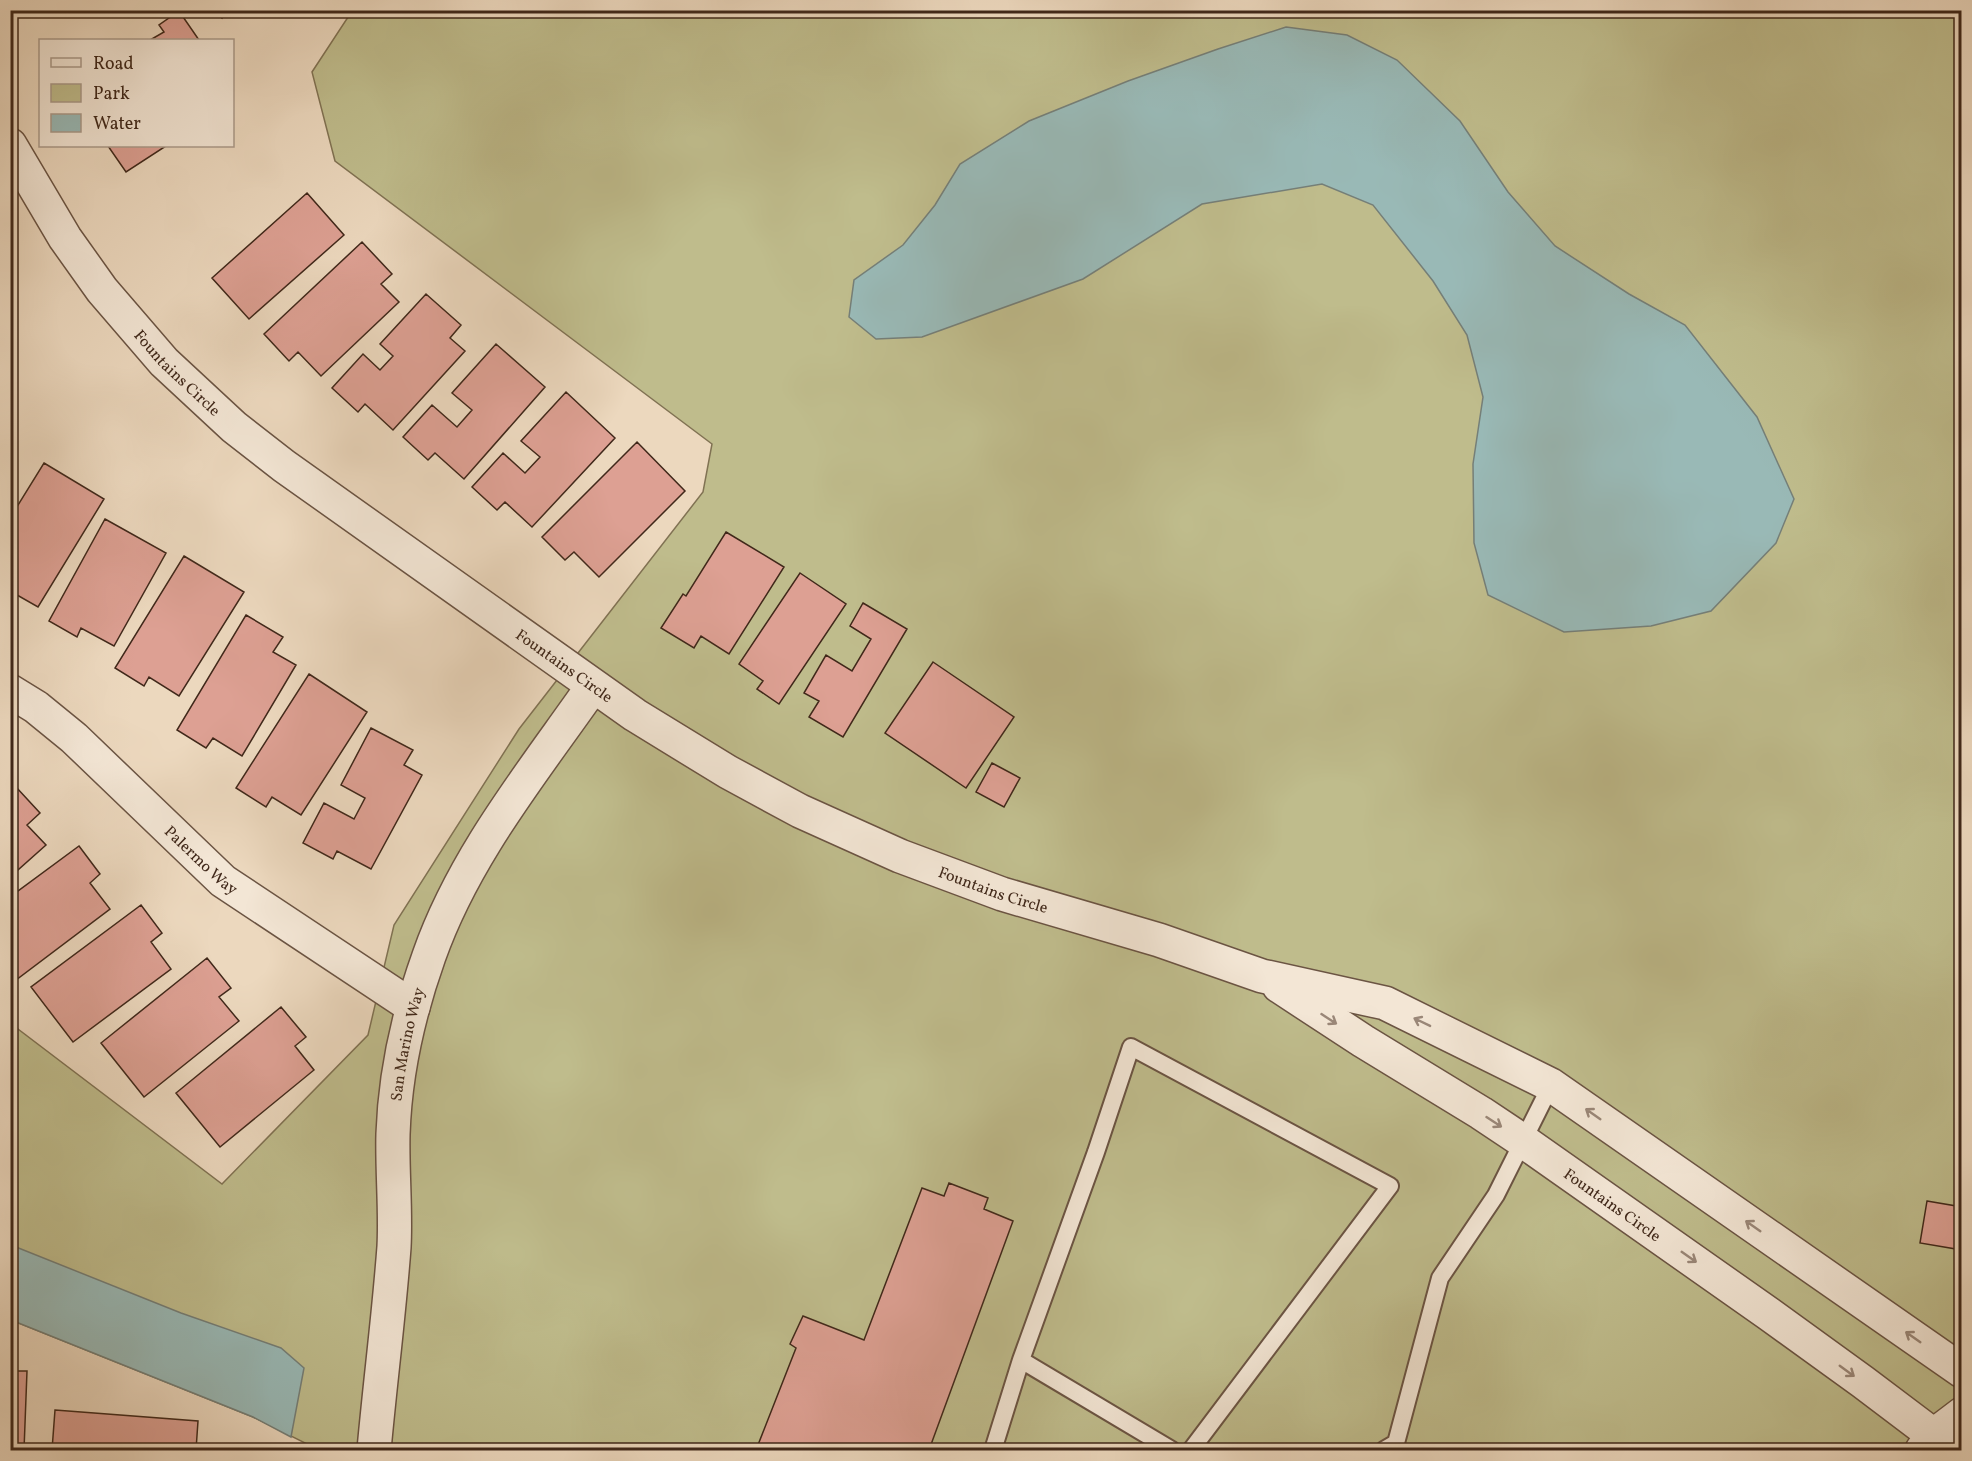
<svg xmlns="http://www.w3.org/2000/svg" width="1972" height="1461" font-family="Vollkorn,serif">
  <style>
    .green { fill: #bfbc8c; stroke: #807253; stroke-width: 1.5 }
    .water { fill: #99b9b6; stroke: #757f78; stroke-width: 1.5 }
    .building { fill: #dda093; stroke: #40281a; stroke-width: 1.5 }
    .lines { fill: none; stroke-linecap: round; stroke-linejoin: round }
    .lane-casing { stroke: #6b5443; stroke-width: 20 }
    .street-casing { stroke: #6b5443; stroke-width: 36 }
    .lane { stroke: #f3e6d5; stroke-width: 16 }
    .street { stroke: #f3e6d5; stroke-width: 33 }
    .oneway { stroke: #9a8778 }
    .labels { text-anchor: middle; stroke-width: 6; stroke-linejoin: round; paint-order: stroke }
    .street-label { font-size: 16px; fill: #40281a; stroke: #f3e6d5 }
  </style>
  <rect width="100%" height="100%" fill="#ecd8be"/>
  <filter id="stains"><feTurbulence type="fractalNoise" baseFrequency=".00333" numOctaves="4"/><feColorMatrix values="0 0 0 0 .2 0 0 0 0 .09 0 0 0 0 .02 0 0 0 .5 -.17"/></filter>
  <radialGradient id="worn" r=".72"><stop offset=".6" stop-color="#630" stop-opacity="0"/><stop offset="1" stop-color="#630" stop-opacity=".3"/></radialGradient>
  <path class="green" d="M 352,11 L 1961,11 L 1961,1450 L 319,1450 L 253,1417 L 11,1320 L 10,1023 L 222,1184 L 368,1035 L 394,925 L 519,729 L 703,492 L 712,444 L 335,161 L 312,72 Z"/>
  <path class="water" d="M 1286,27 L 1347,35 L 1397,60 L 1460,121 L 1508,192 L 1555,246 L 1629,294 L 1685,325 L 1757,417 L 1794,499 L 1776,543 L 1711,611 L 1651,626 L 1564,632 L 1488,595 L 1474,543 L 1473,464 L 1483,397 L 1467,335 L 1433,281 L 1373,205 L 1322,184 L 1202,204 L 1083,279 L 922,337 L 876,339 L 849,317 L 854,280 L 903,245 L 935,205 L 960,164 L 1029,121 L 1128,81 L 1218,49 Z
    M 11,1245 L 181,1313 L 281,1348 L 304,1368 L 291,1437 L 253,1417 L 11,1320 Z"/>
  <path class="building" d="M 214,10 L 228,10 L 222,18 Z
    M 179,11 L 199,40 L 150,40 L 164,32 L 159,25 Z
    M 108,146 L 166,146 L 126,172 Z
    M 307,193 L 344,235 L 249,319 L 212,278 Z
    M 362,242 L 392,274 L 381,284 L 399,302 L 321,376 L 298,352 L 289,361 L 264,334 Z
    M 426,294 L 461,325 L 450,338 L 465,351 L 393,430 L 365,404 L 358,412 L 332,388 L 363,354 L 380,370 L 393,356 L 380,344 Z
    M 496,344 L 545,387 L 464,479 L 435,453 L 428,460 L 403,437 L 432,405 L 457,427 L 472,410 L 452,393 Z
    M 566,392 L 615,438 L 532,527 L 505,502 L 497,510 L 472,487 L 503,453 L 525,473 L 540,457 L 521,441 Z
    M 637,442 L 685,491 L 599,577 L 574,552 L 565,560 L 542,537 Z
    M 44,463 L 104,499 L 38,607 L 10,591 L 10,518 Z
    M 105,519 L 166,553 L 114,646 L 81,628 L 77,637 L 49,621 Z
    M 726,532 L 784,567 L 729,654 L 701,636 L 694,648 L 661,628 L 683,594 L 686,596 Z
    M 184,556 L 244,592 L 179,696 L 149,677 L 144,686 L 115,668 Z
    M 800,573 L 846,604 L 779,704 L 757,689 L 763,681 L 739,664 Z
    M 863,603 L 907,629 L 843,737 L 809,717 L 819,701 L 804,693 L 826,655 L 852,671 L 871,639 L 850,626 Z
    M 246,615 L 283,637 L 273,652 L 296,665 L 242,756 L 213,738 L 206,748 L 177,730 Z
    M 933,662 L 1014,717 L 966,788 L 885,733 Z
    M 309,674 L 367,712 L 301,815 L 272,797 L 266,807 L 236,788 Z
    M 371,728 L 413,750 L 404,765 L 422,775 L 371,869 L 337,851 L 333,859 L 303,843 L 324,803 L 354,819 L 365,798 L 341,785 Z
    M 992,763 L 1020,778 L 1004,807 L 976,792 Z
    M 16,787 L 40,813 L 27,825 L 46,845 L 10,877 L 10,792 Z
    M 79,846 L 100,874 L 90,883 L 110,909 L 12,983 L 10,981 L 10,897 Z
    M 141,905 L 162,933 L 151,942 L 171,969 L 73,1042 L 31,987 Z
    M 207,958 L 231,988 L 219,997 L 239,1021 L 144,1097 L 101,1043 Z
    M 281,1007 L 306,1037 L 295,1046 L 314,1070 L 220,1147 L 176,1093 Z
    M 949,1183 L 988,1198 L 984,1209 L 1013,1221 L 929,1450 L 756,1450 L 796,1348 L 790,1344 L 803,1316 L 864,1340 L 922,1188 L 944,1196 Z
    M 1927,1201 L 1962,1207 L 1962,1250 L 1920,1243 Z
    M 10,1371 L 27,1371 L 24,1450 L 10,1450 Z
    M 55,1410 L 198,1421 L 196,1450 L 52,1450 Z"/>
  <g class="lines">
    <defs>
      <path id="lane" d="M 993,1450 L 1021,1360
        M 1172,1450 L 1021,1360 L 1096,1152 L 1131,1047 L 1390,1186 L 1191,1450
        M 1384,1450 L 1396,1443 L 1440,1278 L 1496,1195 L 1551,1085"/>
      <g id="street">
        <path id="s1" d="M 10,145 L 65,238 L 102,290 L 164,362 L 234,427 L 284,466 L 635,715 L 728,772 L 800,811 L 900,856 L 1002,894 L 1159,940 L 1262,976 L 1385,1003 L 1551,1085 L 1962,1371"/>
        <path id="s2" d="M 10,691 L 36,707 L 74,738 L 223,881 L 413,1007"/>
        <path id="s3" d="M 1279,986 L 1363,1041 L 1481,1113 L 1523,1141 L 1769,1314 L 1863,1382 L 1953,1450"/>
        <path id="s4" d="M 374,1450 C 380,1383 389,1315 394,1247 C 396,1210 392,1171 393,1134 C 395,1074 409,1012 429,956 C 464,856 533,772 593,686"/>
        <path d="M 1922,1450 L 1933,1436 L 1962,1414"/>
      </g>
    </defs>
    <use href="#lane" class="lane-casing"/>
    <use href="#street" class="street-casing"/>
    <use href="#lane" class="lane"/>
    <use href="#street" class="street"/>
  </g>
  <defs><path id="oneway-shaft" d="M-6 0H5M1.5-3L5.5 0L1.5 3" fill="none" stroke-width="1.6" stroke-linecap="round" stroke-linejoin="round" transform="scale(1.5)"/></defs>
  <g class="oneway">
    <use href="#oneway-shaft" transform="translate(1329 1019) rotate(33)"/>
    <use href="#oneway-shaft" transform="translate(1422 1022) rotate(-154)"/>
    <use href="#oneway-shaft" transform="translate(1593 1114) rotate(-145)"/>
    <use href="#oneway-shaft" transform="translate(1494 1122) rotate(33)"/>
    <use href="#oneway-shaft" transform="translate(1753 1226) rotate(-145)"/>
    <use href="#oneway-shaft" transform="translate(1689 1257) rotate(35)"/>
    <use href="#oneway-shaft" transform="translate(1913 1337) rotate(-145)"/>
    <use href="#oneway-shaft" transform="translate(1847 1371) rotate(36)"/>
  </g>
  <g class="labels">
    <g class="street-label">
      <text dy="6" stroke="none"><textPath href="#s1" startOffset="284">Fountains Circle</textPath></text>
      <text dy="6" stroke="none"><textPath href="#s1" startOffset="770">Fountains Circle</textPath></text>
      <text dy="6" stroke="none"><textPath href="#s2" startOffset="256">Palermo Way</textPath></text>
      <text dy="6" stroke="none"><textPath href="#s1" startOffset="1256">Fountains Circle</textPath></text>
      <text dy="6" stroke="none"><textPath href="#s4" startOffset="408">San Marino Way</textPath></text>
      <text dy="6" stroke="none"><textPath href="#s3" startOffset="399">Fountains Circle</textPath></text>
    </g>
  </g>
  <rect width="1972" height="1461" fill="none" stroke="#ecd8be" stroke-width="36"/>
  <rect x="12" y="12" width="1948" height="1437" fill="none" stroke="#40281a" stroke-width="3"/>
  <rect x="18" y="18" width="1936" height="1425" fill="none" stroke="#40281a" stroke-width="1.5"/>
  <rect x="39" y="39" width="195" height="108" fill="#f3e6d5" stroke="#ab9a8a" stroke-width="1.5"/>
  <rect x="51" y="58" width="30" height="9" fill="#f3e6d5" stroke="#ab9a8a" stroke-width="1.5"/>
  <text x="93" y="69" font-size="18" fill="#40281a">Road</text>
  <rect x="51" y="84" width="30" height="18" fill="#bfbc8c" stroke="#ab9a8a" stroke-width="1.5"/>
  <text x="93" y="99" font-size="18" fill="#40281a">Park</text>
  <rect x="51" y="114" width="30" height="18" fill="#99b9b6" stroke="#ab9a8a" stroke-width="1.5"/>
  <text x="93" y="129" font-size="18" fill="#40281a">Water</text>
  <rect width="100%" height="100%" filter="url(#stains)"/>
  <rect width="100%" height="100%" fill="url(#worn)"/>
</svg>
